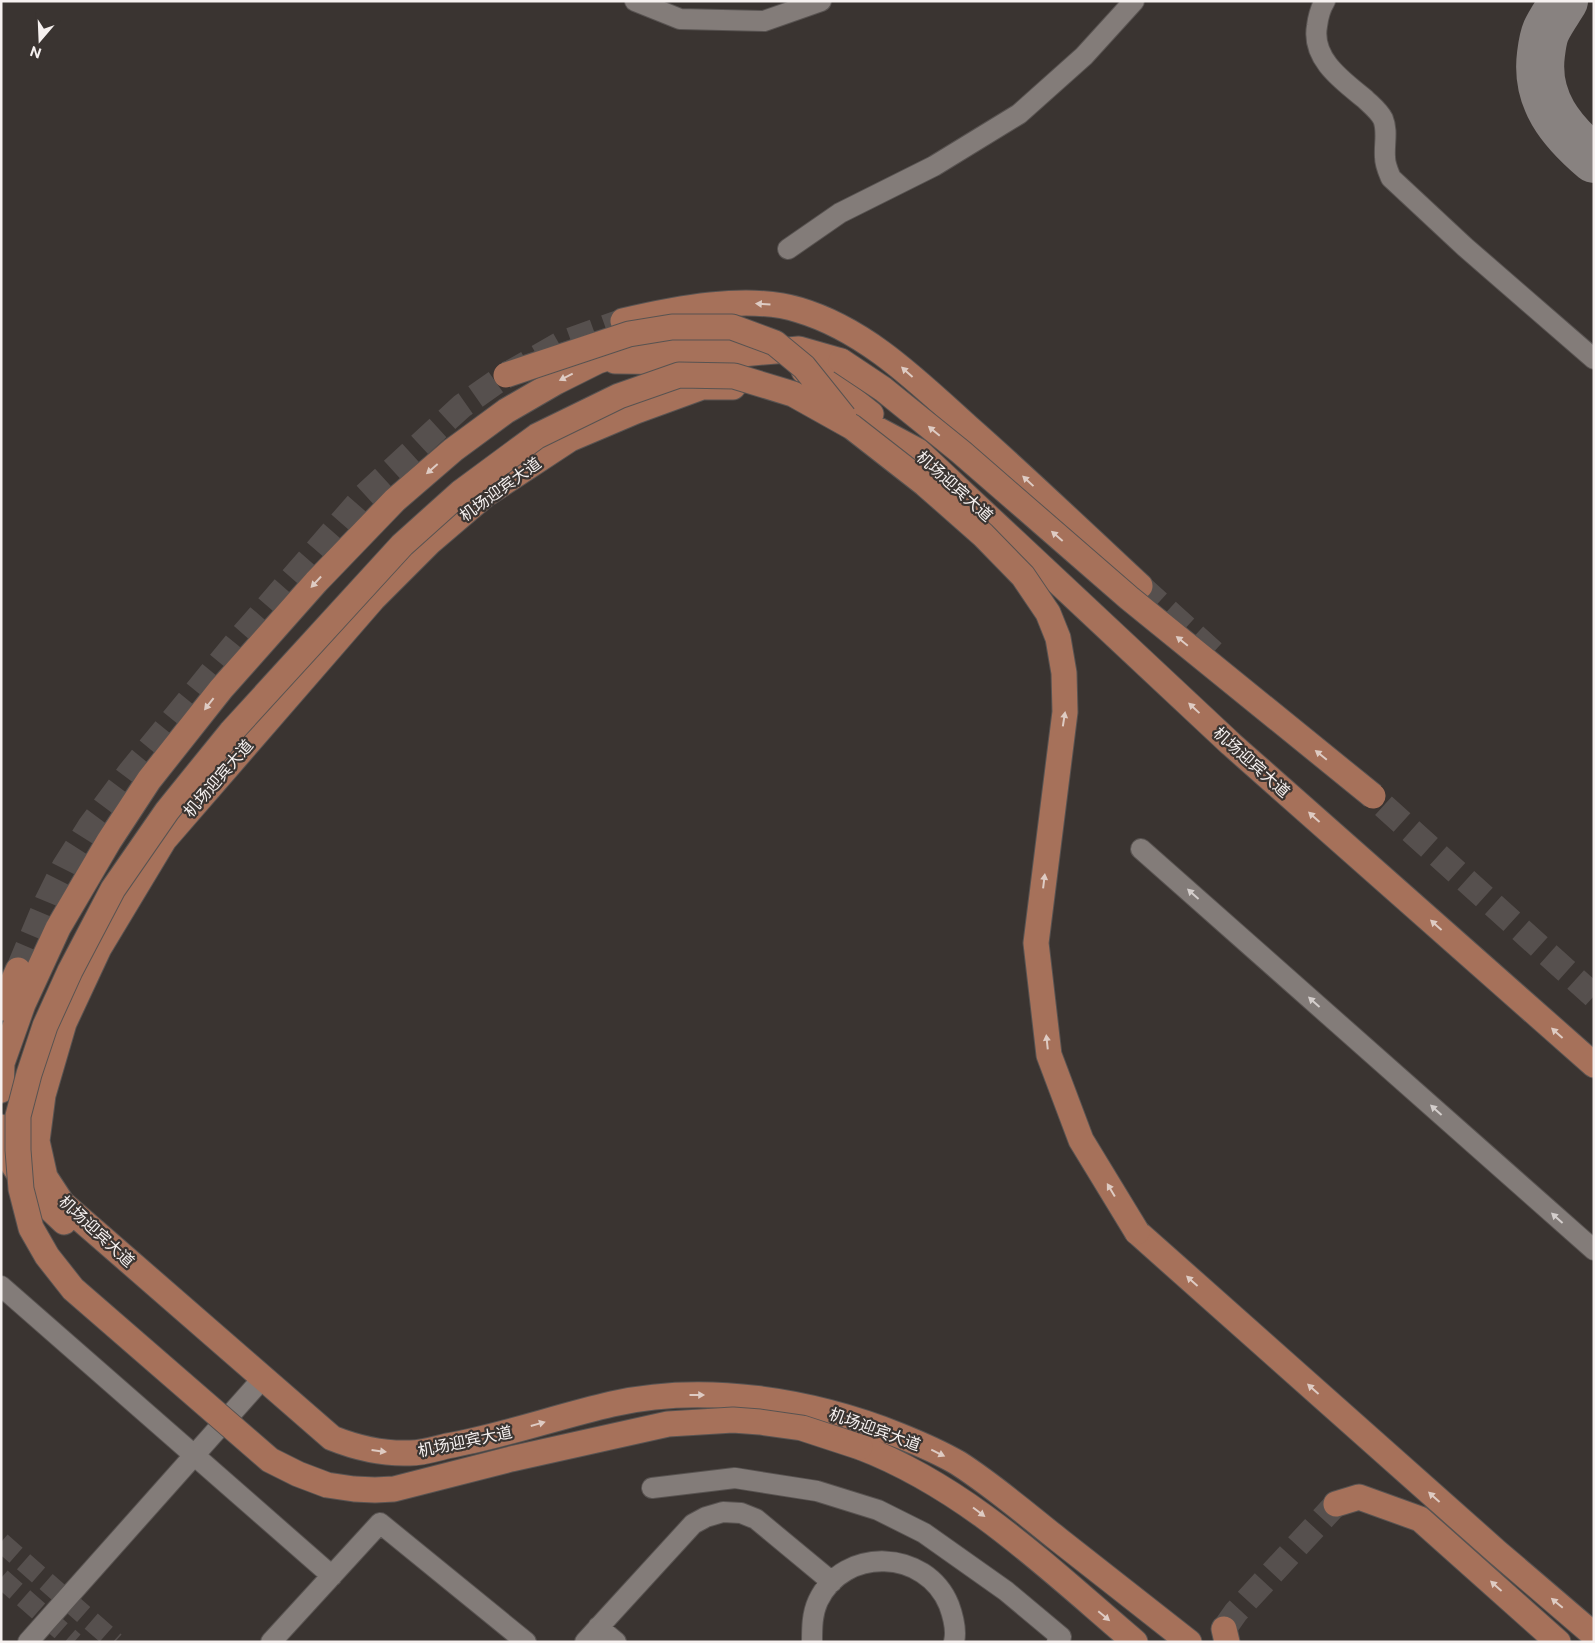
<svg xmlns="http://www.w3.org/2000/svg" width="1595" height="1643" font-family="'Public Sans','Noto Sans SC',sans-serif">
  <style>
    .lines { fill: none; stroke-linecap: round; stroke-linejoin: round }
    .taxiway { stroke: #888280; stroke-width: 48 }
    .minor-tunnel { stroke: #56504e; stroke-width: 20; stroke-dasharray: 20 10; stroke-linecap: butt }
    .major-tunnel { stroke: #56504e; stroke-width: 25; stroke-dasharray: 25 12; stroke-linecap: butt }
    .minor-casing { stroke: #585351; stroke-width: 22 }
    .major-casing { stroke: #585351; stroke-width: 27 }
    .minor { stroke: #837c79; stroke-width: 20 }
    .major { stroke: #a6715a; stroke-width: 25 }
    .major-bridge-casing { stroke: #585351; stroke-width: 27; stroke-linecap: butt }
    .major-bridge { stroke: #a6715a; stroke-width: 25 }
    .oneway { fill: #decbc3 }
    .oneway2 { fill: #d4cecc }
    .labels { text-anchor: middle; stroke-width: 4.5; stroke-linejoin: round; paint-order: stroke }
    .street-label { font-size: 16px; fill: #f6f1f0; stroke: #3a3431 }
  </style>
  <rect width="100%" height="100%" fill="#3a3431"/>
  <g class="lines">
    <path class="taxiway" d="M 1564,1 C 1558,11 1551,20 1546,31 C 1543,38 1542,46 1541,54 C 1535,100 1561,131 1594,159"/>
    <path class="minor-tunnel" d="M 1,1542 L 115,1642
      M 1,1578 L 74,1642"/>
    <path class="major-tunnel" d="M 1140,586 L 1217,656
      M 1356,781 L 1594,996
      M 18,970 L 47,901 L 64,867 L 90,826 L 130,772 L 240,638 L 365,495 L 462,406 L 506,375 L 562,343 L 623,321
      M 1224,1629 L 1236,1612 L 1336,1504"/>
    <defs>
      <path id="minor" d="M 635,1 L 680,19 L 764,21 L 821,1
        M 1325,1 C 1320,9 1318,18 1317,26 C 1311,59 1343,81 1365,99 C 1371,105 1379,111 1383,119 C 1388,131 1384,144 1385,157 C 1385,165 1388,171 1391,178 L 1465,247 L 1594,359
        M 788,249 L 840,213 L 934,166 L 1019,114 L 1084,56 L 1134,1
        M 1141,849 L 1594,1250
        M 1,1286 L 332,1576
        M 652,1488 L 735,1478 L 817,1491 L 878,1510 L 924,1533 L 1006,1591 L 1061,1637 L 1057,1642
        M 598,1627 L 616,1642
        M 28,1642 L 263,1378
        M 271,1642 L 380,1523 L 526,1642
        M 585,1642 L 693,1524 L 706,1517 L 723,1512 L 741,1513 L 756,1519 L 832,1582
        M 812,1642 C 812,1628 812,1614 818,1601 C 844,1546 926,1549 949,1605 C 953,1616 957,1630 954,1642"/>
      <path id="major" d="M 623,321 C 674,309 748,294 799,310 C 866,330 917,381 968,427 C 1027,479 1083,533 1140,586
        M 615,361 L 697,362
        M 804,371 L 832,383 L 871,414
        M 669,384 L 697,362 L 742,354 L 799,349 L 841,361
        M 733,387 L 702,387 L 636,411 L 570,439 L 485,495 L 430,542 L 373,599 L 164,840 L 99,948 L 64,1023 L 43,1095 L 37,1141 L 45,1177 L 62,1203 L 332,1438 C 357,1448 383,1454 410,1453 C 422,1453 435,1449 447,1446 C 503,1436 556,1417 612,1404 C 705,1383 810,1400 898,1435 C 918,1443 939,1452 958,1463 C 994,1486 1026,1514 1059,1540 C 1102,1574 1146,1608 1189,1642
        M 841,410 L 918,451 L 1231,744 L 1594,1065
        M 1,1008 L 18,970
        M 1,1090 L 2,1063 L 23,1004 L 58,928 L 109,841 L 149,780 L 221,689 L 316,582 L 395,500 L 453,450 L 506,411 L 556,382 L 598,361 L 656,342 L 737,340 L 765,344
        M 1,1127 L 8,1157 L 29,1189 L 64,1222
        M 1137,1232 L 1497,1552 L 1594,1635
        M 860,1447 C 967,1488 1049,1569 1135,1642
        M 1336,1504 L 1359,1497 L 1420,1519 L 1558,1642
        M 1224,1629 L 1227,1642"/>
    </defs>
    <use href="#minor" class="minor-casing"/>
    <use href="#major" class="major-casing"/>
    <use href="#minor" class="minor"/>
    <use href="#major" class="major"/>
    <defs>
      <path id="major-bridge" d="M 841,361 L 883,389 L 961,452 L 1129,598 L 1373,796
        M 506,375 L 629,334 L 672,327 L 732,327 L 775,343 L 804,367 L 844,417
        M 860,1447 L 802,1428 L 760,1422 L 733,1420 L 668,1424 L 511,1459 L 394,1489 L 375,1490 L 354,1489 L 327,1485 L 298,1474 L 270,1460 L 73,1289 L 47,1256 L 31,1228 L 21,1189 L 18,1150 L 18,1116 L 29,1074 L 45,1026 L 70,971 L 113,889 L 167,811 L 231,732 L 402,545 L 461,492 L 537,436 L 619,396 L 679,375 L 734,376 L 793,394 L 852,427 L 925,484 L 983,535 L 1023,576 L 1048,613 L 1058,638 L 1064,673 L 1065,712 L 1036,943 L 1049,1055 L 1081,1140 L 1137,1232"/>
    </defs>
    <use href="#major-bridge" class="major-bridge-casing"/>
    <use href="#major-bridge" class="major-bridge"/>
  </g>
  <defs><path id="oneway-solid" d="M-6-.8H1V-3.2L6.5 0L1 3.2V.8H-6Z" transform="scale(1.25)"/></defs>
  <g class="oneway">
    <use href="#oneway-solid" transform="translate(763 304) rotate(-176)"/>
    <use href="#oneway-solid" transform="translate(907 372) rotate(-138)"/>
    <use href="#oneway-solid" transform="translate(566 377) rotate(153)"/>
    <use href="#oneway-solid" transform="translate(934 431) rotate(-140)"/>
    <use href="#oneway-solid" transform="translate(432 469) rotate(139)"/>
    <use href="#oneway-solid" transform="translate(1028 481) rotate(-137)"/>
    <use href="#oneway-solid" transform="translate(1057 536) rotate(-139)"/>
    <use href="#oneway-solid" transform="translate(316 582) rotate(133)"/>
    <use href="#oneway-solid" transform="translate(1182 641) rotate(-141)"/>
    <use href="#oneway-solid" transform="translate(209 704) rotate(128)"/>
    <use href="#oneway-solid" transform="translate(1194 708) rotate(-137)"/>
    <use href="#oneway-solid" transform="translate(1064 719) rotate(-81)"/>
    <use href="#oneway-solid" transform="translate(1321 755) rotate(-141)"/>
    <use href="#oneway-solid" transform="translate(1314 817) rotate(-138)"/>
    <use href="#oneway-solid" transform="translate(1044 881) rotate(-83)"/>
    <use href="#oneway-solid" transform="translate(1436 925) rotate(-138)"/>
    <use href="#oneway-solid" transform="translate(1557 1033) rotate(-138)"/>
    <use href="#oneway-solid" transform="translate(1047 1042) rotate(-96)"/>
    <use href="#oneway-solid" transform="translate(1111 1190) rotate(-121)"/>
    <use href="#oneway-solid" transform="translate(1192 1281) rotate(-138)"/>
    <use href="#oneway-solid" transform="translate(1313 1389) rotate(-138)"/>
    <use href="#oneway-solid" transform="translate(697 1395)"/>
    <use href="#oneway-solid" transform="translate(538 1424) rotate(-16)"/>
    <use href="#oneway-solid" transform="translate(379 1451) rotate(7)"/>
    <use href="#oneway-solid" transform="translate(938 1453) rotate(26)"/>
    <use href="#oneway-solid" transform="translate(1434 1497) rotate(-138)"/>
    <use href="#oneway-solid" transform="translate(979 1512) rotate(37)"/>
    <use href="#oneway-solid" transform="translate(1496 1586) rotate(-138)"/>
    <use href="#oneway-solid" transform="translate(1557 1603) rotate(-140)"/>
    <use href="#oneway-solid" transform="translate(1104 1616) rotate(40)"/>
  </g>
  <g class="oneway2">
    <use href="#oneway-solid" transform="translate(1193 894) rotate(-138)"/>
    <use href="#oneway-solid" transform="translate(1314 1002) rotate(-138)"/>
    <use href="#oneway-solid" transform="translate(1436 1110) rotate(-138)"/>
    <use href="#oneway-solid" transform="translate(1557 1218) rotate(-138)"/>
  </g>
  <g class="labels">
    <g class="street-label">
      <text transform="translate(955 486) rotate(42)" y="6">机场迎宾大道</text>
      <text transform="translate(500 489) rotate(-36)" y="6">机场迎宾大道</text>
      <text transform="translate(1252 762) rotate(42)" y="6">机场迎宾大道</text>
      <text transform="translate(218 778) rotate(-49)" y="6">机场迎宾大道</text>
      <text transform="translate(97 1231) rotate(43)" y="6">机场迎宾大道</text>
      <text transform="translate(875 1429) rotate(20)" y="6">机场迎宾大道</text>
      <text transform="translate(465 1441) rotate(-12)" y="6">机场迎宾大道</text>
    </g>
  </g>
  <rect width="1595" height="1643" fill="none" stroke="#f6f1f0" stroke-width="5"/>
  <g transform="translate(40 40) rotate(199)" stroke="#3a3431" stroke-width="4" paint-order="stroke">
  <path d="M0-4L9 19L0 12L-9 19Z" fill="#f6f1f0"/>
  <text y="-8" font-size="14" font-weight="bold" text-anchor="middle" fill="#f6f1f0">N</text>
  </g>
</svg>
